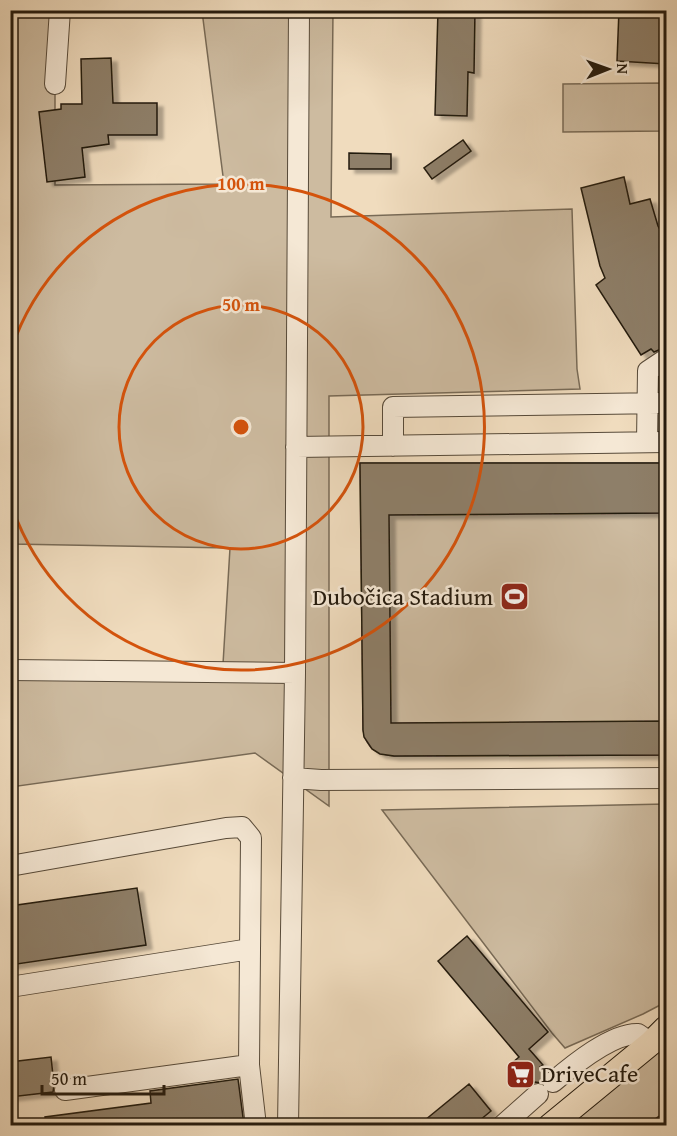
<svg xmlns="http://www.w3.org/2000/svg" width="677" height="1136" font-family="'Gentium Book Plus',serif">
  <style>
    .green { fill: #cdbba0; stroke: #786a56; stroke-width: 1.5 }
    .building { fill: #8e7f69; stroke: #241a0d; stroke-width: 1.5; filter: url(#shadow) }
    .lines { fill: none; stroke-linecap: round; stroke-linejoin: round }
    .minor-casing { stroke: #574a39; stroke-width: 22 }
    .major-casing { stroke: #241a0d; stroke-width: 26 }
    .minor { stroke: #f5e8d5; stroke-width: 20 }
    .major { stroke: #f0dcbe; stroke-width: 24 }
    .rail-casing { stroke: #241a0d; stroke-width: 7 }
    .rail { stroke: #f5e8d5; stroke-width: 4.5; stroke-dasharray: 14; stroke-linecap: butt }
    .ring { fill: none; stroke: #d4530c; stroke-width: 3 }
    .labels { text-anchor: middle; stroke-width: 5; stroke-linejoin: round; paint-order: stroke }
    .poi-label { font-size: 24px; fill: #241a0d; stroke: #f5e8d5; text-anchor: end }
    .centre { fill: #d4530c; stroke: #f5e8d5; stroke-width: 3 }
    .ring-label { font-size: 18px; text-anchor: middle; font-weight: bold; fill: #d4530c; stroke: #f5e8d5; stroke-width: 5; stroke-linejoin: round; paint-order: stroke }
  </style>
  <defs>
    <filter id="shadow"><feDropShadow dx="6" dy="4" stdDeviation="1.5" flood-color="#0004"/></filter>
  </defs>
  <rect width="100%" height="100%" fill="#f0dcbe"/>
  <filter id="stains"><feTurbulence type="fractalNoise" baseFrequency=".00333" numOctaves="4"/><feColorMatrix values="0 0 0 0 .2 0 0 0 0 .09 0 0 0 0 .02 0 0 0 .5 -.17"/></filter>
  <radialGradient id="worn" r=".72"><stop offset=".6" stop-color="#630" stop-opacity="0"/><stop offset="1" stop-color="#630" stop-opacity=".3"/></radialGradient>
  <path class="green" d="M 11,11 L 60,11 L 55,84 L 55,185 L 224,184 L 202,11 L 333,11 L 331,217 L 572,209 L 577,369 L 580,389 L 329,396 L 329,806 L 255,753 L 11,787 L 10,664 L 223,664 L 230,548 L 11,544 Z
    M 662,83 L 662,131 L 563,132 L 563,84 Z
    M 360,463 L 666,463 L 666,755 L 394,756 C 376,754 367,749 363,730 Z
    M 666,804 L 666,1002 L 643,1014 L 565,1048 L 552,1033 L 382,810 Z
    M 666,1028 L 666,1125 L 550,1126 Z"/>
  <path class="building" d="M 438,10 L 475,10 L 474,73 L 468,72 L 467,116 L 435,115 Z
    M 619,10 L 666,10 L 666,64 L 617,61 Z
    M 111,58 L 113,103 L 157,103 L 157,135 L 108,135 L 109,144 L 82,148 L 85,177 L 47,182 L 39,112 L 61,109 L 61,104 L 82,104 L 81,59 Z
    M 463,140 L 471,151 L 432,179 L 424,168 Z
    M 349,153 L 391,154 L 391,169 L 349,169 Z
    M 624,177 L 630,204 L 650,199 L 658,226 L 666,241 L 666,347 L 654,352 L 651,349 L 641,355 L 596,285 L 605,278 L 600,266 L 581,188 Z
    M 360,463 L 666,463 L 666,513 L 389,515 L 391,723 L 666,721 L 666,755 L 394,756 L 380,754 L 372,749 L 364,737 L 363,730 Z
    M 137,888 L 146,945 L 10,965 L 10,906 Z
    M 467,936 L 548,1032 L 529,1049 L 543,1065 L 540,1067 L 545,1073 L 542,1077 L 541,1083 L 535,1082 L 530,1085 L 512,1063 L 519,1057 L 438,961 Z
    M 51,1057 L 54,1085 L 53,1092 L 10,1097 L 10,1062 Z
    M 238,1079 L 244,1125 L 46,1125 L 45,1117 L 151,1103 L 150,1091 Z
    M 469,1084 L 491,1111 L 474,1125 L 419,1125 Z"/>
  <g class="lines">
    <defs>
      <path id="minor" d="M 55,84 L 60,10
        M 647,442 L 648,371 L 666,359
        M 393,446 L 393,407 L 666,403
        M 296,447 L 666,442
        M 10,670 L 295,673
        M 293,778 L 321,780 L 666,778
        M 10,866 L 226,828 L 242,827 L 251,838 L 249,1065 L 256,1126
        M 10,987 L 250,949
        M 553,1082 C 573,1065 612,1033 638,1034 L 651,1043
        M 65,1090 L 249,1065
        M 288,1126 L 295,673 L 299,10
        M 502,1126 L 538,1094"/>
      <path id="major" d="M 550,1126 L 651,1043 L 666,1028"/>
    </defs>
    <use href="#minor" class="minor-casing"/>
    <use href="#major" class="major-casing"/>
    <use href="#minor" class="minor"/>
    <use href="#major" class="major"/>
    <defs>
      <path id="rail" d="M 650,1126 L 666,1115"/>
    </defs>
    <use href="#rail" class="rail-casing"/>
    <use href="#rail" class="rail"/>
  </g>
  <g class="ring">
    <circle cx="241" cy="427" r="122"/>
    <path d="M11 350A243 243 0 1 1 11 504"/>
  </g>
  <defs>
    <symbol id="stadium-square" viewBox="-11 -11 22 22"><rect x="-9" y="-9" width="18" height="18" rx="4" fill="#8f2418" stroke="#f5e8d5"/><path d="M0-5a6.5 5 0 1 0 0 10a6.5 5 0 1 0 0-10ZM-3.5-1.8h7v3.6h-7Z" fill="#fff"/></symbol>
    <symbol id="supermarket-square" viewBox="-11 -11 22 22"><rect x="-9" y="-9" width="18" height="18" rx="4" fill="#8f2418" stroke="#f5e8d5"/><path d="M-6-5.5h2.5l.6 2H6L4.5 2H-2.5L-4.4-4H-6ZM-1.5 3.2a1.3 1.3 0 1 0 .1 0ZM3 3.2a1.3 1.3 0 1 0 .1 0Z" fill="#fff"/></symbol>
  </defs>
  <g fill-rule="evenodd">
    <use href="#stadium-square" x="498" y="580" width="33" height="33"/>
    <use href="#supermarket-square" x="504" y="1058" width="33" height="33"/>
  </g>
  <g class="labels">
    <g class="poi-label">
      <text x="493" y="605">Dubočica Stadium</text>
      <text x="541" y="1082" text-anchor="start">DriveCafe</text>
    </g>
  </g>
  <circle cx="241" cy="427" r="9" class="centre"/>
  <g class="ring-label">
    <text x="241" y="190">100 m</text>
    <text x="241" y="311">50 m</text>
  </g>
  <rect width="677" height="1136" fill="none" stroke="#f0dcbe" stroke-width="36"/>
  <rect x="12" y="12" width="653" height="1112" fill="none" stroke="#241a0d" stroke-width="3"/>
  <rect x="18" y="18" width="641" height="1100" fill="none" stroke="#241a0d" stroke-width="1.5"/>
  <g transform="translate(608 69) rotate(89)" stroke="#f5e8d5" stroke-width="4.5" paint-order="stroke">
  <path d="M0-4.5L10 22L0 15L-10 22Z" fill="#241a0d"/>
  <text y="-9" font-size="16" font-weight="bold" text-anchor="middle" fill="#241a0d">N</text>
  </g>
  <path d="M42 1085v9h122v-9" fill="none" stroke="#241a0d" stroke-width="3"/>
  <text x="51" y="1085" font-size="18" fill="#241a0d" stroke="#f5e8d5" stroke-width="4.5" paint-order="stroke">50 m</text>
  <rect width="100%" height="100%" filter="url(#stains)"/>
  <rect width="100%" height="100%" fill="url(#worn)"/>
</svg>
